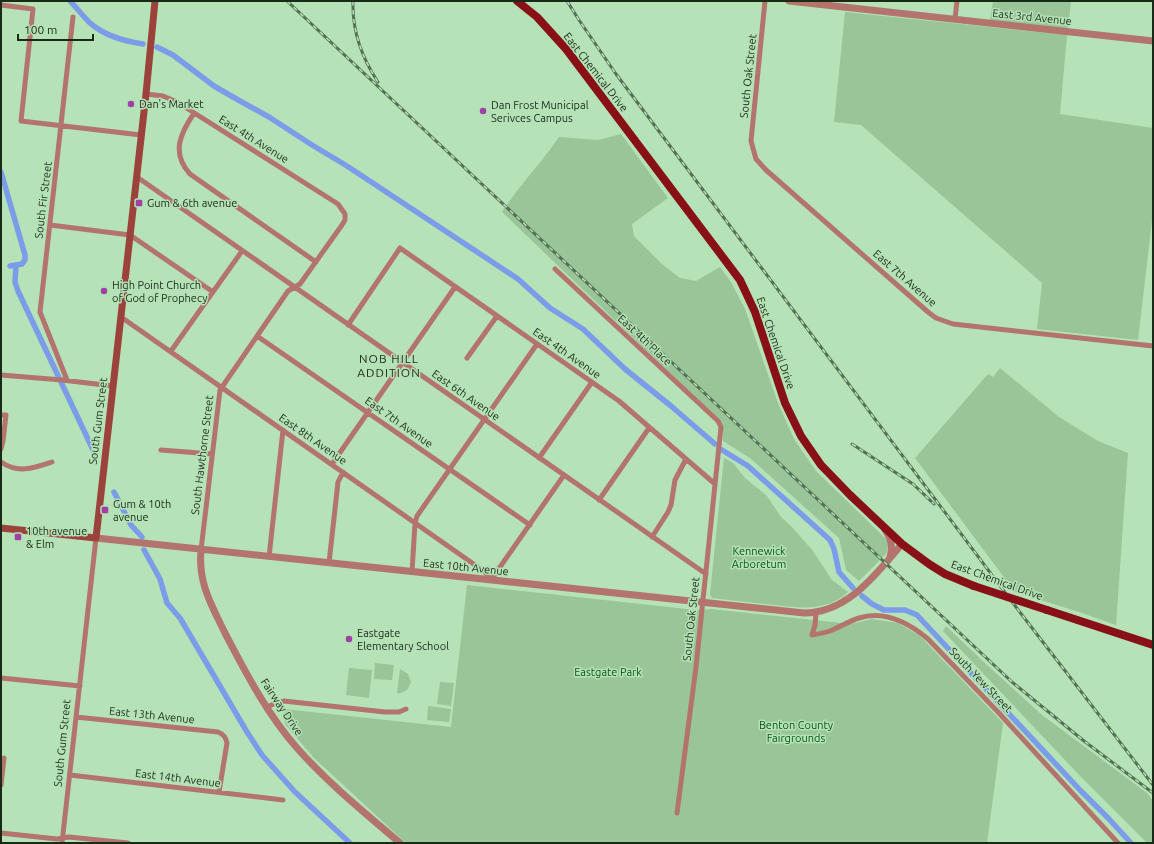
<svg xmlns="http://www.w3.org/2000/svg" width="1154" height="844" font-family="Ubuntu,sans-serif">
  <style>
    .green { fill: #99c599 }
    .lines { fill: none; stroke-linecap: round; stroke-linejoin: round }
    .canal { stroke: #7b9ce9; stroke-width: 5.5 }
    .minor { stroke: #b3746e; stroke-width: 5 }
    .tertiary { stroke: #b3746e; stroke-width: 7 }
    .secondary { stroke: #9c423d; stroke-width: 7 }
    .primary { stroke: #881118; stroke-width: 8 }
    .rail-casing { stroke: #547055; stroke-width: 3 }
    .rail { stroke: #b5e2b6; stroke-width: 1.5; stroke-dasharray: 4.5; stroke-linecap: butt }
    .primary-bridge { stroke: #881118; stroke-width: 8 }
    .poi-dot { fill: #a03fa6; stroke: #b5e2b6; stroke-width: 1.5 }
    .labels { text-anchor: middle; stroke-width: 3; stroke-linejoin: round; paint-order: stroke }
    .street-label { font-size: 11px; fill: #192a19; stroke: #b5e2b6 }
    .poi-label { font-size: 11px; fill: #192a19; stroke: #b5e2b6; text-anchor: start }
    .park-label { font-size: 11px; fill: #055516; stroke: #b5e2b6 }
    .neighbourhood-label { font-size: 12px; letter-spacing: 1px; fill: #192a19; stroke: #b5e2b6 }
  </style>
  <rect width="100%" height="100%" fill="#b5e2b6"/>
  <path class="green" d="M 993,1 L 1071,1 L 1068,29 L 990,20 Z
    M 845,12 L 1067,35 L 1060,114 L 1153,128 L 1153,212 L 1138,340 L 1037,329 L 1042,283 L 861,125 L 834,122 Z
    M 621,134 L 668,198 L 632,224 L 634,236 L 663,265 L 680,278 L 696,281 L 720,267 L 731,282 L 745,309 L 778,403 L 794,439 L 816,471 L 886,539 L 888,545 L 886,554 L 859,581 L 846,570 L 839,538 L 750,458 L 723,441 L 723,428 L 719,420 L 502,212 C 519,186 541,163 559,137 L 598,140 Z
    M 1000,368 L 1059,417 L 1098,441 L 1128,453 L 1116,625 L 1079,612 L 1015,592 L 915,458 L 988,374 L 993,377 Z
    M 724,458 L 733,463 L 745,478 L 767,496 L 781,517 L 792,527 L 813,551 L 832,580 L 848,592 C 825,614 793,607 765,604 C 747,602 730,600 712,598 L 710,594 Z
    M 467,585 L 696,610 L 711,609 L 851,624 L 872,619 L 898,623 L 920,636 L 1003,723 L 987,843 L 406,843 L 314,758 L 285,724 L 284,709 L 451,727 Z
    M 946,626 L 986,664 L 1042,715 L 1147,793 L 1153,801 L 1153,843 L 1147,843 L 1083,779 L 943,631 Z
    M 375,663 L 394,665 L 392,680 L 374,679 Z
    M 349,668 L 372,670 L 369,698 L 346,695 Z
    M 400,669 L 408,674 L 411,682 L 407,690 L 398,694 L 397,692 Z
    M 440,682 L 454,683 L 451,706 L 437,704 Z
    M 428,706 L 451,709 L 449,722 L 427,720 Z"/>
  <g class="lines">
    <path class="canal" d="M 70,1 C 77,8 82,15 89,22 C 104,36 124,41 143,44
      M 157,47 L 173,55 L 214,86 L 233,97 L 269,117 L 312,145 L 347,166 L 518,279 L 550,308 L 583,329 L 625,369 L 671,406 L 715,444
      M 1,172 L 25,255 L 25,260 L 22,264 L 10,266
      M 16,265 L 15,282 L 18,291 L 95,454
      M 722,450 L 748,466 L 830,540 L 834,549 L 839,572 L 853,588
      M 114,492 L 131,525 L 142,537
      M 144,550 L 160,579 L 167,603 L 180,618 L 247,732 L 262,755 L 295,792 L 350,843
      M 862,596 L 872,604 L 884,610 L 905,610 L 917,615 L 1080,790 L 1109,819 L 1131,843"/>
    <path class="minor" d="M 765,1 L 751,141 L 756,159 L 766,170 L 928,312 L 936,318 L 953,324 L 1153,346
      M 1,5 L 33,9 L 21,121 L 141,135
      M 955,19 L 957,1
      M 146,94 L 163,96 L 177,102 L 338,204 L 345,214 L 345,220 L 342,225 L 300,284 L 288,291 L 220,390 L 201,550
      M 194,113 C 180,134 171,153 190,174 L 316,262
      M 137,177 L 706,574
      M 50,225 L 130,235 L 213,292
      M 555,269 L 718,421 L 721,427 L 696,667 L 677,813
      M 121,317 L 485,572 L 491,580 L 564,475
      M 348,325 L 400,248 L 619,401 L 715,484
      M 257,336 L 530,525
      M 171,351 L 242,251
      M 467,358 L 497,316
      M 1,375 L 62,380 L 113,386
      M 67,380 L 40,312 L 73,17
      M 1,415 L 6,415 L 3,441 L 1,449
      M 161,450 L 212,454
      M 539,458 L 592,382
      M 1,462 C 18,474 34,468 52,462
      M 332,464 L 455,287
      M 599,500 L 649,428
      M 652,537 L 668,512 L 671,505 L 675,480 L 686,459
      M 269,557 L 283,430
      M 329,563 L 338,482 L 343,472
      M 412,572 L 415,523 L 417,516 L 537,344
      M 816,613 L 815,625 L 812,635 C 818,634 824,633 830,631 C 840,627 849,621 859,618 C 884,610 909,623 928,639 L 998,712 L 1118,843
      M 1,678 L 80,686
      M 267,707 L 276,703 L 284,701 L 385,712 L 399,712 L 406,709
      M 76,717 L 218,732 C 223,734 226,737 227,743 L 219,792
      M 70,775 L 283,800
      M 1,785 L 4,758
      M 1,833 L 57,839 L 69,837 L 128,843
      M 62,843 L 96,538"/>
    <path class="tertiary" d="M 789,1 L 1153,41
      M 885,530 C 891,538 893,547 890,557
      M 96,538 L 804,613 C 848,613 876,574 902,544
      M 201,550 C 198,583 211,604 225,633 C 246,673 267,714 297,748 C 328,783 365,813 400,843"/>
    <path class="secondary" d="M 1,528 L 96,538 L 146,94 L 155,1"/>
    <path class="primary" d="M 517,1 L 537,17 L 566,49 L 740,280 L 755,312 L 785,403 L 801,436 L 821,465 L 850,495 L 902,544 L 929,564 L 945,574 L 974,586
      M 1047,610 L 1153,645"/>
    <defs>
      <path id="rail" d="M 287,1 L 1012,682 L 1084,741 L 1153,793
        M 353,1 C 352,30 362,58 378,82
        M 567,1 L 579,20 L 616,74 L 1019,611 L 1153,785
        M 852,444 L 913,484 L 934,504"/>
    </defs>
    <use href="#rail" class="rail-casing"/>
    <use href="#rail" class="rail"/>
    <path class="primary-bridge" d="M 974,586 L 1047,610"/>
  </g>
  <g class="poi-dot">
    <circle cx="131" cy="104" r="4"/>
    <circle cx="483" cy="111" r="4"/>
    <rect x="135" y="199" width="8" height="8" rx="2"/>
    <circle cx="104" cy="291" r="4"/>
    <rect x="101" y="506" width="8" height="8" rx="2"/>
    <rect x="14" y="533" width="8" height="8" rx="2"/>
    <circle cx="349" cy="639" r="4"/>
  </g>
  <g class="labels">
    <g class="street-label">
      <text transform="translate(1032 17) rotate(6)" y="4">East 3rd Avenue</text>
      <text transform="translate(596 72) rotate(52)" y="4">East Chemical Drive</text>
      <text transform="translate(748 76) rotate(-84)" y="4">South Oak Street</text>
      <text transform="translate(254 139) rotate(32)" y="4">East 4th Avenue</text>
      <text transform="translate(43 200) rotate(-83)" y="4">South Fir Street</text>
      <text transform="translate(905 278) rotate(41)" y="4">East 7th Avenue</text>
      <text transform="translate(645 340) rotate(43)" y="4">East 4th Place</text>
      <text transform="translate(776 343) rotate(71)" y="4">East Chemical Drive</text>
      <text transform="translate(567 353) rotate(35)" y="4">East 4th Avenue</text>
      <text transform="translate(466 395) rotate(35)" y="4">East 6th Avenue</text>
      <text transform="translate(98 421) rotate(-83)" y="4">South Gum Street</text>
      <text transform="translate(399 422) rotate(35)" y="4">East 7th Avenue</text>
      <text transform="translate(313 439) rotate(35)" y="4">East 8th Avenue</text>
      <text transform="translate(202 455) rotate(-83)" y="4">South Hawthorne Street</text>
      <text transform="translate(466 567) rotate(6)" y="4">East 10th Avenue</text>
      <text transform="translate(997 580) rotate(20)" y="4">East Chemical Drive</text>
      <text transform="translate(691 619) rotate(-84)" y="4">South Oak Street</text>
      <text transform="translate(981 680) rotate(46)" y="4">South Yew Street</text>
      <text transform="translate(282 707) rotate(56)" y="4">Fairway Drive</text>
      <text transform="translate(152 715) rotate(6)" y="4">East 13th Avenue</text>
      <text transform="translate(62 743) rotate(-84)" y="4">South Gum Street</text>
      <text transform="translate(178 778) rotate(7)" y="4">East 14th Avenue</text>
    </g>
    <g class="poi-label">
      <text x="139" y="108">Dan's Market</text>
      <text x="491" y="109">Dan Frost Municipal<tspan x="491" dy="13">Serivces Campus</tspan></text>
      <text x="147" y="207">Gum &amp; 6th avenue</text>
      <text x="112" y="289">High Point Church<tspan x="112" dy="13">of God of Prophecy</tspan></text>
      <text x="113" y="508">Gum &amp; 10th<tspan x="113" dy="13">avenue</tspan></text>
      <text x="26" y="535">10th avenue<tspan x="26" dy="13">&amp; Elm</tspan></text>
      <text x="357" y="637">Eastgate<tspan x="357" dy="13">Elementary School</tspan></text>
    </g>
    <g class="park-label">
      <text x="759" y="555">Kennewick<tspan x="759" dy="13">Arboretum</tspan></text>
      <text x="608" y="676">Eastgate Park</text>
      <text x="796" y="729">Benton County<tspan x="796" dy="13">Fairgrounds</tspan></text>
    </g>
    <g class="neighbourhood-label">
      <text x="389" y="363">NOB HILL<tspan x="389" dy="14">ADDITION</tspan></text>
    </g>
  </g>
  <rect width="1154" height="844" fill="none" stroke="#192a19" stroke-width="4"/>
  <path d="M18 34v6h75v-6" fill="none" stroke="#192a19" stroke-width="2"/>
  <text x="24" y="34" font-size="12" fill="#192a19" stroke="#b5e2b6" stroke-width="3" paint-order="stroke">100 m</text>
</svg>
